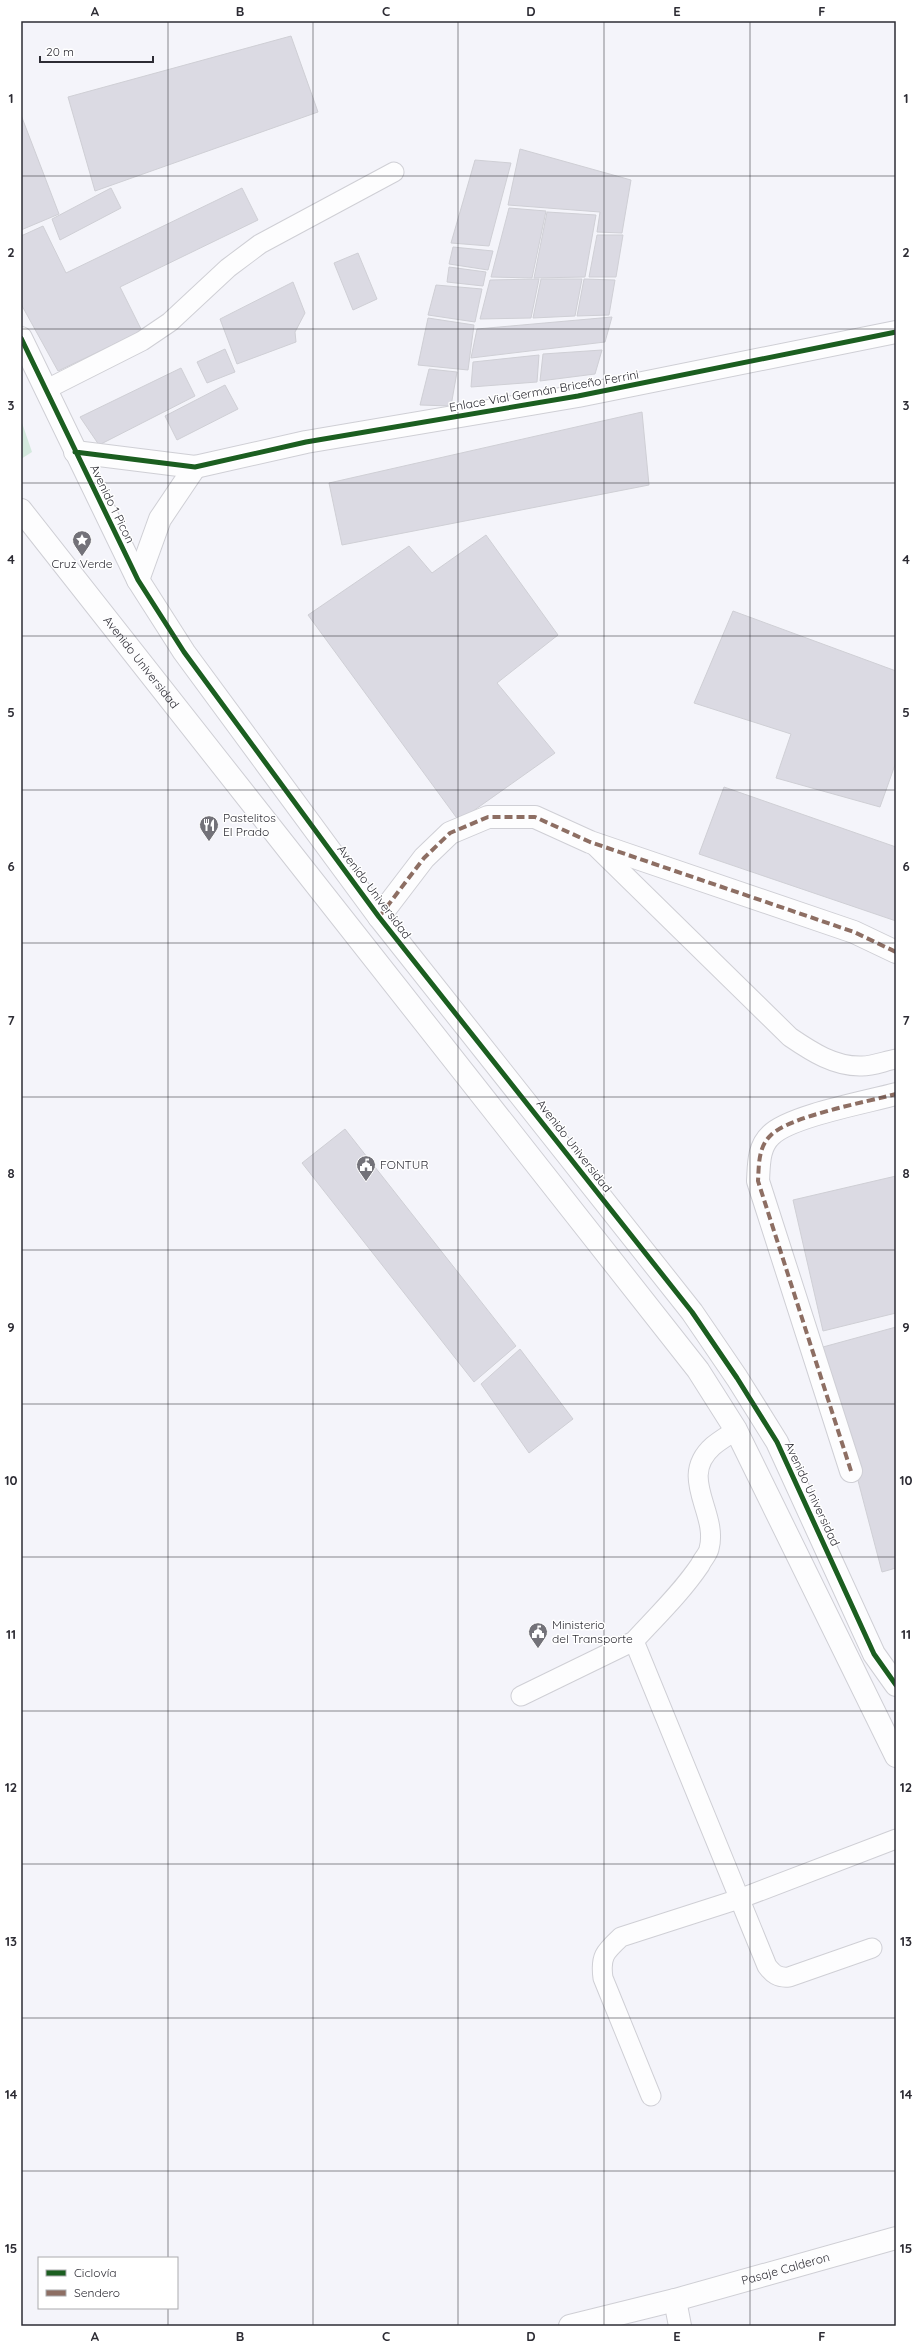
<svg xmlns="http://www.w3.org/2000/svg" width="917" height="2347" font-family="Quicksand,sans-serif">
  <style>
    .green { fill: #d4e9de }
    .building { fill: #dbdae3; stroke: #cfcfd5 }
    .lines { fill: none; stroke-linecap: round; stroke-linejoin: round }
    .lane-casing { stroke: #cfcfd5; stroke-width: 21 }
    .street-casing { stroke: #cfcfd5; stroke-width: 24 }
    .lane { stroke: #fdfdfe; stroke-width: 19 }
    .street { stroke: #fdfdfe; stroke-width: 22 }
    .quiet { stroke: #8d6e63; stroke-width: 4; stroke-dasharray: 8 4; stroke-linecap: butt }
    .cycleway-casing { stroke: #fff; stroke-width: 8 }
    .cycleway { stroke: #1b5e20; stroke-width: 5 }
    .grid { fill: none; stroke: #2d2c34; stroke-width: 1; stroke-opacity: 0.55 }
    .labels { text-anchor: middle; stroke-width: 3; stroke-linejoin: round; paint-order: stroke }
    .street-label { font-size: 12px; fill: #2d2c34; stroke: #fff }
    .poi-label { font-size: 12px; fill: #2d2c34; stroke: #fff; text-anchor: start }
    .neatline { fill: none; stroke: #2d2c34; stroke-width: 1.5 }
    .grid-label { font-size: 13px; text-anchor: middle; font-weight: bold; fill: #2d2c34 }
  </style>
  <rect width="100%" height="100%" fill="#f4f4fa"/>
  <path class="green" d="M 21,420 L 32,452 L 21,459 Z"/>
  <path class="building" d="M 291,36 L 318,112 L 95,191 L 68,97 Z
    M 21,115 L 59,214 L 21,230 Z
    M 520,149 L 631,180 L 622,233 L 597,232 L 600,212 L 508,205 Z
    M 475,160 L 511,163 L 489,246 L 451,243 Z
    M 111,188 L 121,208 L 60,240 L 52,219 Z
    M 242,188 L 258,220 L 120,287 L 142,331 L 58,371 L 21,304 L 21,236 L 43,226 L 66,273 Z
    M 509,208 L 546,211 L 532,278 L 491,277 Z
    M 547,212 L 596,215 L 585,277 L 534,278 Z
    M 597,235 L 623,235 L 616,277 L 589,277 Z
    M 453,247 L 493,251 L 488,270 L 449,264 Z
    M 358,253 L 377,299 L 353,310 L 334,263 Z
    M 449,267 L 486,272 L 483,286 L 447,282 Z
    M 539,279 L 531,318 L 480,319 L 490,280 Z
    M 541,279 L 582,279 L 575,316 L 533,318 Z
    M 584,279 L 615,280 L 609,315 L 577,316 Z
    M 293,282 L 305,313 L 295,332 L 296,342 L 237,364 L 220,319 Z
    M 436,285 L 482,289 L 475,322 L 428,315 Z
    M 612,317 L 605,342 L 471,358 L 477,329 Z
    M 428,318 L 474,325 L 468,370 L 418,365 Z
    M 225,349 L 235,372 L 207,383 L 197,362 Z
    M 602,350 L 595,374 L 540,381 L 543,354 Z
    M 539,355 L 537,382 L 471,387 L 473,362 Z
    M 181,368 L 195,396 L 99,445 L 80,417 Z
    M 429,369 L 457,372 L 451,406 L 420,405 Z
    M 225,385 L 238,409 L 177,440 L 165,416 Z
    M 642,412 L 649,485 L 342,545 L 329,483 Z
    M 486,535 L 558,635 L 497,683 L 555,753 L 459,821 L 308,615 L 409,546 L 432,573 Z
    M 733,611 L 896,671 L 896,762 L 880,807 L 776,778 L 791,734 L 694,703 Z
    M 724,787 L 896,847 L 896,921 L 699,854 Z
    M 345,1129 L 516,1346 L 474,1382 L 302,1163 Z
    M 896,1176 L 896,1313 L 823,1331 L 793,1200 Z
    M 896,1327 L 896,1568 L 882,1572 L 823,1347 Z
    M 520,1349 L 573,1419 L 529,1453 L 481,1384 Z"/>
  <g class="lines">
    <defs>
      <path id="lane" d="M 45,390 L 142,341 L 170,322 L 228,268 L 260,244 L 394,172
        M 591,842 L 790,1037 C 812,1052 835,1067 862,1066 C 873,1066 885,1061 896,1059
        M 736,1430 C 729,1435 720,1440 713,1446 C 677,1478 719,1512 709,1549 C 708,1554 702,1560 700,1565 C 681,1593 657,1616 634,1641 L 767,1966 C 773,1974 778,1978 789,1977 L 872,1948
        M 521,1696 L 634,1641
        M 651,2096 L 603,1978 C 600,1956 605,1952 621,1937 L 739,1899 L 896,1839"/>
      <g id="street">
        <path d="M 21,338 L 138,580 L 184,652 L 379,917 L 692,1312 L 737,1378 L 777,1442 L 874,1654 L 896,1685"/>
        <path d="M 75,452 L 195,467 L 306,442 L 578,396 L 896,332"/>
        <path id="s1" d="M 21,510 L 698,1370 L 736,1430 L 896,1756"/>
        <path d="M 138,580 L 160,519 L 195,467"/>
        <path d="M 379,917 L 424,858 L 450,833 L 488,817 L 535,817 L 590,842 L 854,932 L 896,952"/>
        <path d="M 851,1471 L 758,1181 C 759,1165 758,1147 771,1135 C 790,1116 867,1102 896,1094"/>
        <path d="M 675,2300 L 680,2326"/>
        <path id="s2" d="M 570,2326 L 675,2300 L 896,2238"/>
      </g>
    </defs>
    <use href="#lane" class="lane-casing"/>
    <use href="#street" class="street-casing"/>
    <use href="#lane" class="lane"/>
    <use href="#street" class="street"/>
    <path class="quiet" d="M 379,917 L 424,858 L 450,833 L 488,817 L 535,817 L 590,842 L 854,932 L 896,952
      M 851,1471 L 758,1181 C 759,1165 758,1147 771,1135 C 790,1116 867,1102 896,1094"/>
    <defs>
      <path id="cycleway" d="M 21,338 L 138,580 L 184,652 L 379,917 L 692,1312 L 737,1378 L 777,1442 L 874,1654 L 896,1685
        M 75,452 L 195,467 L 306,442 L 578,396 L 896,332"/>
    </defs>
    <use href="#cycleway" class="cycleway-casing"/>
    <use href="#cycleway" class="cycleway"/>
  </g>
  <path class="grid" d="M 168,21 L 168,2258M 313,21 L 313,2326M 458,21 L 458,2326M 604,21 L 604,2326M 750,21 L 750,2326M 21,176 L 896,176M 21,329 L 896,329M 21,483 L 896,483M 21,636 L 896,636M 21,790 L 896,790M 21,943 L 896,943M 21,1097 L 896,1097M 21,1250 L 896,1250M 21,1404 L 896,1404M 21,1557 L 896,1557M 21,1711 L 896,1711M 21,1864 L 896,1864M 21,2018 L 896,2018M 21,2171 L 896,2171M 168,2308 L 168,2326"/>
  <defs>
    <symbol id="sight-pin" viewBox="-11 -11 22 30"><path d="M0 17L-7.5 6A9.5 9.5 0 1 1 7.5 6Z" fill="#737279" stroke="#fff"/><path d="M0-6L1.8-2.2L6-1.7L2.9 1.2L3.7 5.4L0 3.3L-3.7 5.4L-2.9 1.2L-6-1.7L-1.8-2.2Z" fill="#fff"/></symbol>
    <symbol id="restaurant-pin" viewBox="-11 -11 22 30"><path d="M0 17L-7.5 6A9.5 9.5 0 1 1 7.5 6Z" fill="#737279" stroke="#fff"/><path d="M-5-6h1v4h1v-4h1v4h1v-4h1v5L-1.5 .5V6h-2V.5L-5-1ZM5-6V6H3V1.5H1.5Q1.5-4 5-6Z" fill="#fff"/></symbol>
    <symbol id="civic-pin" viewBox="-11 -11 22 30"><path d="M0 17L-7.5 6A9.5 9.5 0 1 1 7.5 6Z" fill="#737279" stroke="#fff"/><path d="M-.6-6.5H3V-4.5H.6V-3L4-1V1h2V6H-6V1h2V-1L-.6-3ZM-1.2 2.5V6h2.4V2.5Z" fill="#fff"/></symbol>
  </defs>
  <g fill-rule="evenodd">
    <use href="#sight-pin" x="71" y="529" width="22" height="30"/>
    <use href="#restaurant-pin" x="198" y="814" width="22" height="30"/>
    <use href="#civic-pin" x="355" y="1154" width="22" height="30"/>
    <use href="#civic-pin" x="527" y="1621" width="22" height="30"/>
  </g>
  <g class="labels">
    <g class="street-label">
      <text transform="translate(544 391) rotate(-10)" y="4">Enlace Vial Germán Briceño Ferrini</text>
      <text transform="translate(112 504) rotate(64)" y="4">Avenido 1 Picon</text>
      <text dy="4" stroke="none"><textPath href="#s1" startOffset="194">Avenido Universidad</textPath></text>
      <text transform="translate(374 892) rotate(53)" y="4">Avenido Universidad</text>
      <text transform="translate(574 1146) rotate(52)" y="4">Avenido Universidad</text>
      <text transform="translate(812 1494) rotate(65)" y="4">Avenido Universidad</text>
      <text dy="4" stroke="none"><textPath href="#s2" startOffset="223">Pasaje Calderon</textPath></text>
    </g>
    <g class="poi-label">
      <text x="82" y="568" text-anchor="middle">Cruz Verde</text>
      <text x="223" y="822">Pastelitos<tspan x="223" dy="14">El Prado</tspan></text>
      <text x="380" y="1169">FONTUR</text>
      <text x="552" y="1629">Ministerio<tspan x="552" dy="14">del Transporte</tspan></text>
    </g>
  </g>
  <rect width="917" height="2347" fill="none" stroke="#ffffff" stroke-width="44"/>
  <rect x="38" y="2257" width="140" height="52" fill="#ffffff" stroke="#ababae"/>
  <rect x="46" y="2270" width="20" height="6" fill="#1b5e20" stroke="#ababae"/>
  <text x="74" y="2277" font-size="12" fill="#2d2c34">Ciclovía</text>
  <rect x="46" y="2290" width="20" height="6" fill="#8d6e63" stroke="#ababae"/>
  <text x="74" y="2297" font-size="12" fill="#2d2c34">Sendero</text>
  <path d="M40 56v6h113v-6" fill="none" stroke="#2d2c34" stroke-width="2"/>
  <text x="46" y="56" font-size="12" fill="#2d2c34" stroke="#ffffff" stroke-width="3" paint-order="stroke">20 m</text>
  <rect x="22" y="22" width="873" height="2303" class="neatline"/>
  <g class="grid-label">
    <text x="95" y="16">A</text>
    <text x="240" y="16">B</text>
    <text x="386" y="16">C</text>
    <text x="531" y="16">D</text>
    <text x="677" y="16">E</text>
    <text x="822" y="16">F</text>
    <text x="11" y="103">1</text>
    <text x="906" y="103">1</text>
    <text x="11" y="257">2</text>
    <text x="906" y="257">2</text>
    <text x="11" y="410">3</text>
    <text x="906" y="410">3</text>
    <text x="11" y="564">4</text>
    <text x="906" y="564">4</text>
    <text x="11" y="717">5</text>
    <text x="906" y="717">5</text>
    <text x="11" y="871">6</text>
    <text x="906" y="871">6</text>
    <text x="11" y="1025">7</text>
    <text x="906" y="1025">7</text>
    <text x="11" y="1178">8</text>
    <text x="906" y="1178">8</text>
    <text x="11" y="1332">9</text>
    <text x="906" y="1332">9</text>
    <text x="11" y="1485">10</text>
    <text x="906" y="1485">10</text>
    <text x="11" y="1639">11</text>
    <text x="906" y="1639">11</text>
    <text x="11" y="1792">12</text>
    <text x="906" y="1792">12</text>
    <text x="11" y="1946">13</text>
    <text x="906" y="1946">13</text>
    <text x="11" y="2099">14</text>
    <text x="906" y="2099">14</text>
    <text x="11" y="2253">15</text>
    <text x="906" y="2253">15</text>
    <text x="95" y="2341">A</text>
    <text x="240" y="2341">B</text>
    <text x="386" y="2341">C</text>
    <text x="531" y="2341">D</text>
    <text x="677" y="2341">E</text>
    <text x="822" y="2341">F</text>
  </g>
</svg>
